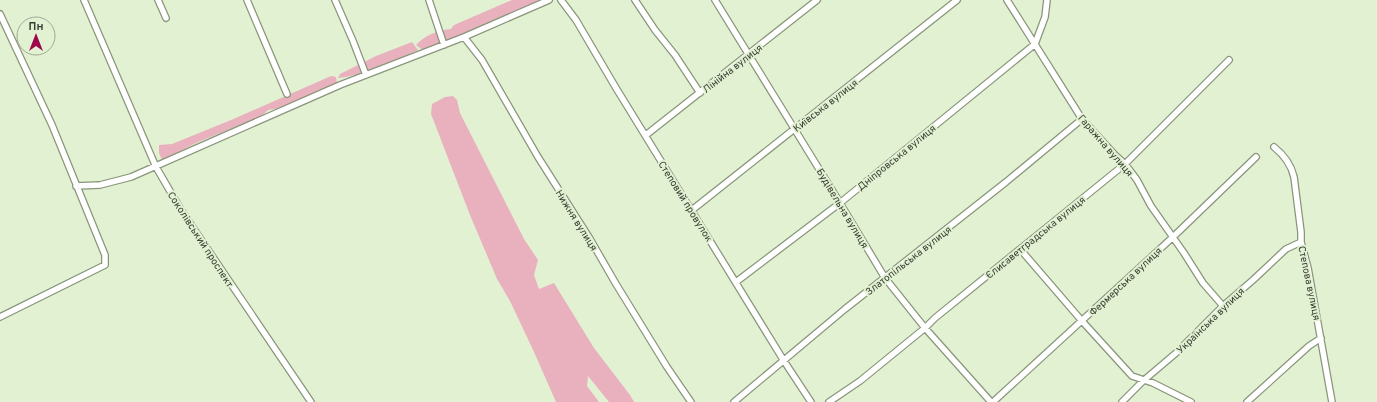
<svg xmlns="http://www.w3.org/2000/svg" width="1377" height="402" font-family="Overpass,sans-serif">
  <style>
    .green { fill: #e9b1be }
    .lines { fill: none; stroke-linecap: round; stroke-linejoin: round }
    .minor-casing { stroke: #89967b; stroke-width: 8 }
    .minor { stroke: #fff; stroke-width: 5.5 }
    .labels { text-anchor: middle; stroke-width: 4; stroke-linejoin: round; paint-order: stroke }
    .street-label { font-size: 10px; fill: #373d31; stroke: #e3f1d3 }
  </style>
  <rect width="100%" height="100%" fill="#e3f1d3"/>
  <path class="green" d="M 512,0 L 540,0 L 533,4 L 424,51 L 416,45 C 426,34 437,31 451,29 L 454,25 Z
    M 412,42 L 418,50 C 397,61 362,76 338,78 L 340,74 L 376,56 Z
    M 331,76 L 336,77 L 337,83 L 282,108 L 268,110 L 262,116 L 198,142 L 162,160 L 159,153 L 159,145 L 172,144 L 231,120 Z
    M 453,96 L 457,100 L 460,113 L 524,239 L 538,260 L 534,275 L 539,289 L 554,283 L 594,348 L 630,395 L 634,402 L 609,402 L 588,376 L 587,386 L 599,402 L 556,402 L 534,352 L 510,301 L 497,279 L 470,215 L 431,114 L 432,104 L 445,97 Z"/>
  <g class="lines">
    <defs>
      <path id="minor" d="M 84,0 L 156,167 L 181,210 L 311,402
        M 158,0 L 166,18
        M 247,0 L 287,94
        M 335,0 L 353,41 L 366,75
        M 429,0 L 444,45
        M 561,0 L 576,20 L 616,88 L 784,361 L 811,402
        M 635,0 L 655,30 L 675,55 L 700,93
        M 715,0 L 840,203 L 885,278 L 925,328 L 991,402
        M 1007,0 L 1082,119 L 1115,155 L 1125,164 L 1137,180 L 1151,206 L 1184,253 L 1203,283 L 1223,306
        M 0,14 L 52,125 L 105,255 L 105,265 L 0,317
        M 464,37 L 482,60 L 538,157 L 590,239 L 616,284 L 667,367 L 691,402
        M 646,135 L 817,0
        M 1274,147 C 1284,155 1291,164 1294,177 L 1301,232 L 1301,242 L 1308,268 L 1332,402
        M 76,186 L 100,185 L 131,177 L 340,85 L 464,37 L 549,0
        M 692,210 L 957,0
        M 1020,249 L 1082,321 L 1132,376 L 1153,383 L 1191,402
        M 736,282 L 840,203 L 1035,44 L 1045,17 L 1047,0
        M 734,402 L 845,309 L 1006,182 L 1082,119
        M 829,402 L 860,381 L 925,328 L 935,318 L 1125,164 L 1229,60
        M 993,402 L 1173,237 L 1256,157
        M 1122,402 L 1143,381 L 1176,353 L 1223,306 L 1253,280 L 1286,249 L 1301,242
        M 1247,402 L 1309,346 L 1321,338"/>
    </defs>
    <use href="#minor" class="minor-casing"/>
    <use href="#minor" class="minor"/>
  </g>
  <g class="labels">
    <g class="street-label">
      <text transform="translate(732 68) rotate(-38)" y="4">Лінійна вулиця</text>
      <text transform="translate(825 105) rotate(-38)" y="4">Київська вулиця</text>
      <text transform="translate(1106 145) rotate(49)" y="4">Гаражна вулиця</text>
      <text transform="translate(896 157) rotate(-39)" y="4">Дніпровська вулиця</text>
      <text transform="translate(686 201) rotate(58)" y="4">Степовий провулок</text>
      <text transform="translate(843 208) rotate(59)" y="4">Будівельна вулиця</text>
      <text transform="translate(577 220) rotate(58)" y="4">Нижня вулиця</text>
      <text transform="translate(1035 237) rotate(-39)" y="4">Єлисаветградська вулиця</text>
      <text transform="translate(201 239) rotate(57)" y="4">Соколівський проспект</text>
      <text transform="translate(908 260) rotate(-38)" y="4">Златопільська вулиця</text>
      <text transform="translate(1125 281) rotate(-43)" y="4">Фермерська вулиця</text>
      <text transform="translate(1310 283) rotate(78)" y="4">Степова вулиця</text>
      <text transform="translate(1210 320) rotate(-44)" y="4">Українська вулиця</text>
    </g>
  </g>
  <g transform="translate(36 36)"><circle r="19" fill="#e3f1d3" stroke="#9ea992"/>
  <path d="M0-3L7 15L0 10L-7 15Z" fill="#9f074d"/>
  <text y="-6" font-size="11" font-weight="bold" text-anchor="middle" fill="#373d31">Пн</text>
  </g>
</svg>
